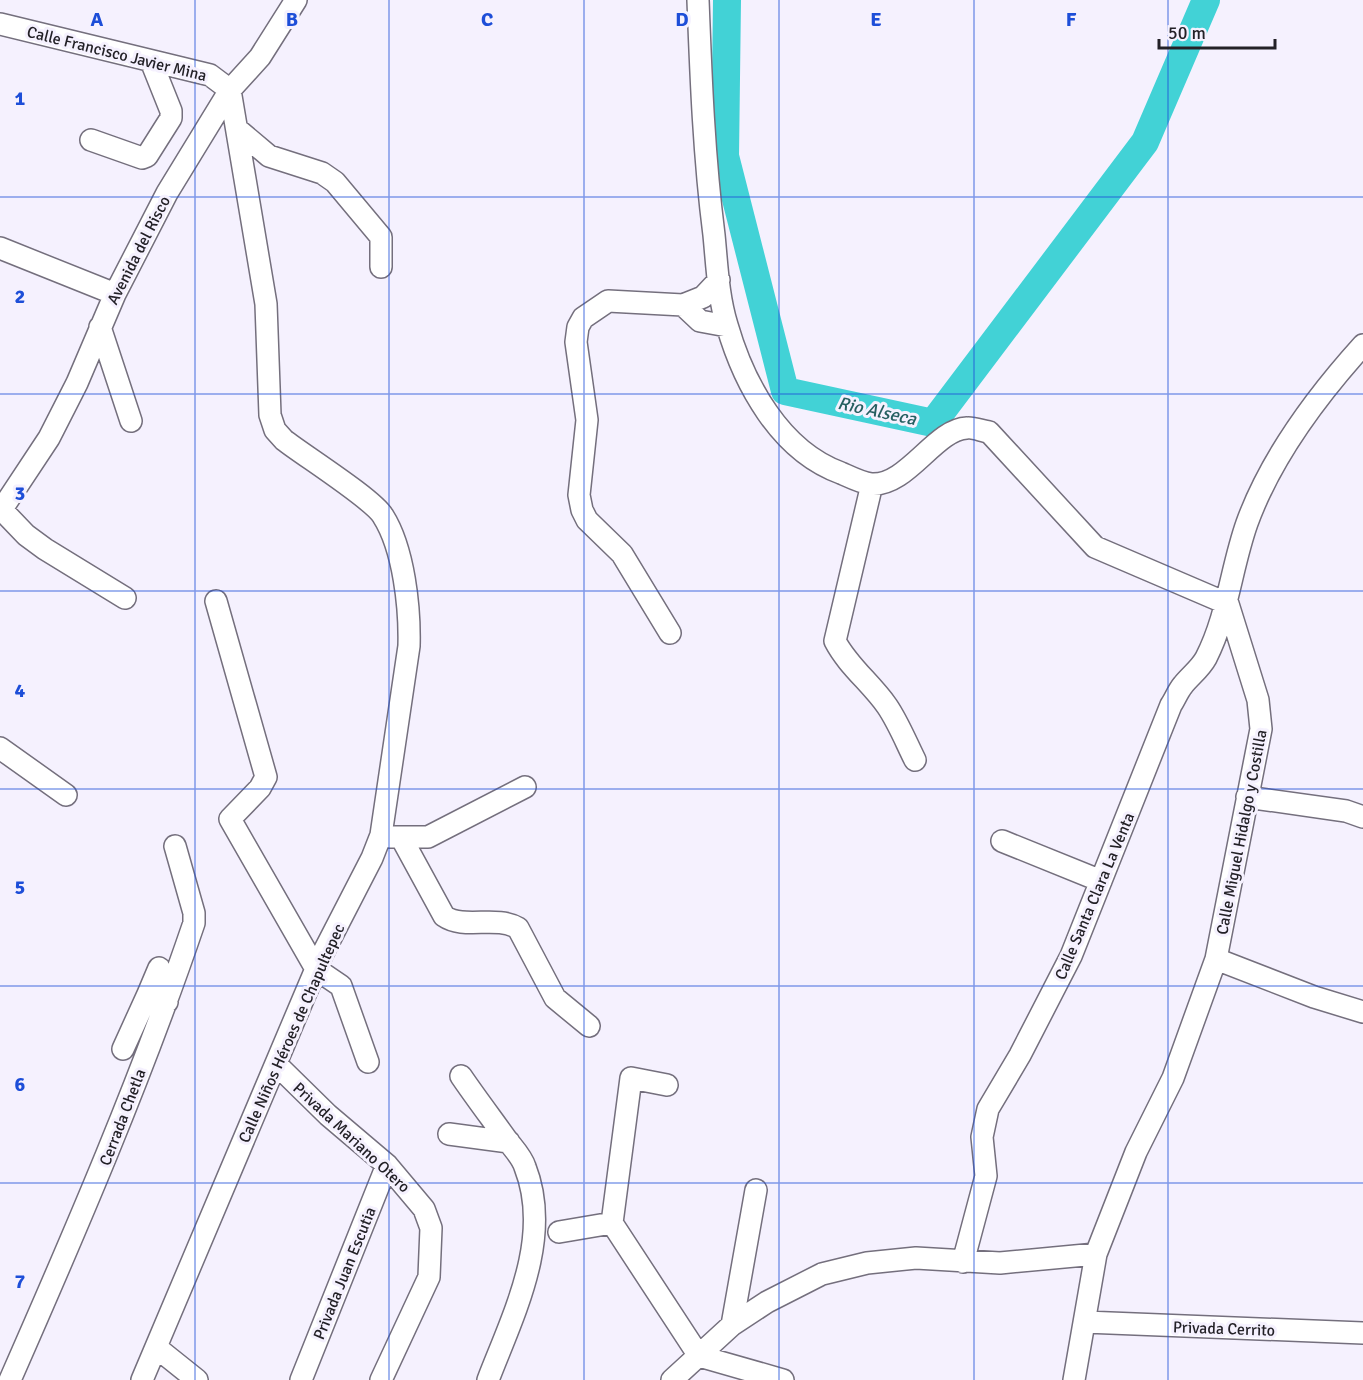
<svg xmlns="http://www.w3.org/2000/svg" width="1363" height="1380" font-family="Signika,sans-serif">
  <style>
    .lines { fill: none; stroke-linecap: round; stroke-linejoin: round }
    .river { stroke: #42d2d6; stroke-width: 28 }
    .minor-casing { stroke: #746f7d; stroke-width: 24 }
    .minor { stroke: #fff; stroke-width: 21 }
    .grid { fill: none; stroke: #1d4ed8; stroke-width: 1.5; stroke-opacity: 0.55 }
    .labels { text-anchor: middle; stroke-width: 6; stroke-linejoin: round; paint-order: stroke }
    .street-label { font-size: 16px; fill: #232127; stroke: #f5f1fe }
    .water-label { font-size: 18px; font-style: italic; fill: #255f60; stroke: #f5f1fe }
    .grid-label { font-size: 20px; text-anchor: middle; font-weight: bold; fill: #1d4ed8; stroke: #f5f1fe; stroke-width: 6; stroke-linejoin: round; paint-order: stroke }
  </style>
  <rect width="100%" height="100%" fill="#f5f1fe"/>
  <g class="lines">
    <path class="river" d="M 727,0 L 725,156 L 785,391 L 933,423 L 1145,142 L 1206,0"/>
    <defs>
      <path id="minor" d="M 698,0 C 701,79 704,157 714,235 C 717,265 718,296 727,325 C 744,384 780,451 841,473 C 850,477 862,483 871,484 C 907,487 935,429 967,428 C 973,427 982,431 989,432 L 1095,547 L 1228,604 L 1258,700 L 1261,729 L 1216,959 L 1173,1078 L 1136,1152 L 1096,1254 L 1074,1380
        M 0,24 L 210,75 L 230,90 L 266,304 L 270,415 L 275,430 L 284,440 C 303,455 373,499 383,516 C 404,549 410,608 409,646 L 381,835 L 372,858 L 321,957 L 142,1380
        M 237,129 L 269,156 L 322,173 L 335,182 L 381,237 L 381,267
        M 91,140 L 142,158 L 147,156 L 171,118 L 171,111 L 151,61
        M 0,248 L 115,294
        M 683,305 L 700,321 L 727,326
        M 100,327 L 131,421
        M 872,484 L 835,641 C 848,666 871,683 887,706 C 898,722 906,742 915,760
        M 2,510 L 26,535 L 45,549 L 125,598
        M 0,512 L 49,438 L 77,383 L 115,294 L 167,193 L 230,90 L 260,57 L 296,0
        M 216,601 L 266,777 L 260,788 L 230,819 L 316,969 L 341,986 L 368,1062
        M 670,633 L 622,554 L 587,520 L 582,510 L 579,495 L 587,420 L 576,342 L 578,327 L 583,318 L 608,301 L 683,305 L 703,297 L 719,280
        M 0,748 L 66,795
        M 1247,797 L 1346,811 L 1363,817
        M 390,837 L 428,837 L 525,787
        M 402,839 L 444,916 C 464,930 496,915 518,928 L 555,998 L 589,1026
        M 1002,841 L 1101,881
        M 1216,959 L 1314,997 L 1363,1012
        M 148,994 L 159,968
        M 123,1049 L 148,994 L 167,1002
        M 276,1064 L 328,1115 L 387,1165 L 424,1209 L 431,1228 L 429,1277 L 381,1380
        M 461,1076 C 476,1098 492,1119 507,1140 C 513,1148 522,1157 525,1167 C 553,1238 513,1315 488,1380
        M 667,1085 L 631,1078 L 612,1223 L 699,1356 L 783,1380
        M 449,1134 L 509,1142
        M 559,1232 L 612,1223
        M 963,1262 L 986,1176 L 982,1137 L 988,1109 L 1020,1055 L 1071,956 L 1171,705 C 1175,699 1178,691 1183,685 C 1190,676 1200,669 1206,658 C 1228,615 1231,568 1247,523 C 1271,457 1316,397 1363,345
        M 1085,1322 L 1363,1333
        M 732,1325 L 756,1190
        M 157,1348 L 197,1380
        M 10,1380 C 76,1230 141,1079 194,923 L 194,913 L 175,846
        M 301,1380 L 387,1165
        M 672,1380 L 732,1325 L 767,1302 L 822,1274 L 867,1263 L 916,1258 L 1000,1263 L 1096,1254"/>
    </defs>
    <use href="#minor" class="minor-casing"/>
    <use href="#minor" class="minor"/>
  </g>
  <path class="grid" d="M 195,0 L 195,1380M 389,0 L 389,1380M 584,0 L 584,1380M 779,0 L 779,1380M 974,0 L 974,1380M 1168,0 L 1168,1380M 0,197 L 1363,197M 0,394 L 1363,394M 0,591 L 1363,591M 0,789 L 1363,789M 0,986 L 1363,986M 0,1183 L 1363,1183"/>
  <g class="labels">
    <g class="street-label">
      <text transform="translate(117 53) rotate(14)" y="6">Calle Francisco Javier Mina</text>
      <text transform="translate(138 250) rotate(-63)" y="6">Avenida del Risco</text>
      <text transform="translate(1241 832) rotate(-79)" y="6">Calle Miguel Hidalgo y Costilla</text>
      <text transform="translate(1094 896) rotate(-67)" y="6">Calle Santa Clara La Venta</text>
      <text transform="translate(291 1033) rotate(-66)" y="6">Calle Niños Héroes de Chapultepec</text>
      <text transform="translate(122 1117) rotate(-69)" y="6">Cerrada Chetla</text>
      <text transform="translate(352 1137) rotate(43)" y="6">Privada Mariano Otero</text>
      <text transform="translate(344 1273) rotate(-68)" y="6">Privada Juan Escutia</text>
      <text transform="translate(1224 1328) rotate(2)" y="6">Privada Cerrito</text>
    </g>
    <g class="water-label">
      <text transform="translate(877 411) rotate(12)" y="6">Rio Alseca</text>
    </g>
  </g>
  <g class="grid-label">
    <text x="97" y="26">A</text>
    <text x="292" y="26">B</text>
    <text x="487" y="26">C</text>
    <text x="682" y="26">D</text>
    <text x="876" y="26">E</text>
    <text x="1071" y="26">F</text>
    <text x="20" y="105">1</text>
    <text x="20" y="303">2</text>
    <text x="20" y="500">3</text>
    <text x="20" y="697">4</text>
    <text x="20" y="894">5</text>
    <text x="20" y="1091">6</text>
    <text x="20" y="1288">7</text>
  </g>
  <path d="M1159 39v9h116v-9" fill="none" stroke="#232127" stroke-width="3"/>
  <text x="1168" y="39" font-size="18" fill="#232127" stroke="#f5f1fe" stroke-width="4.5" paint-order="stroke">50 m</text>
</svg>
